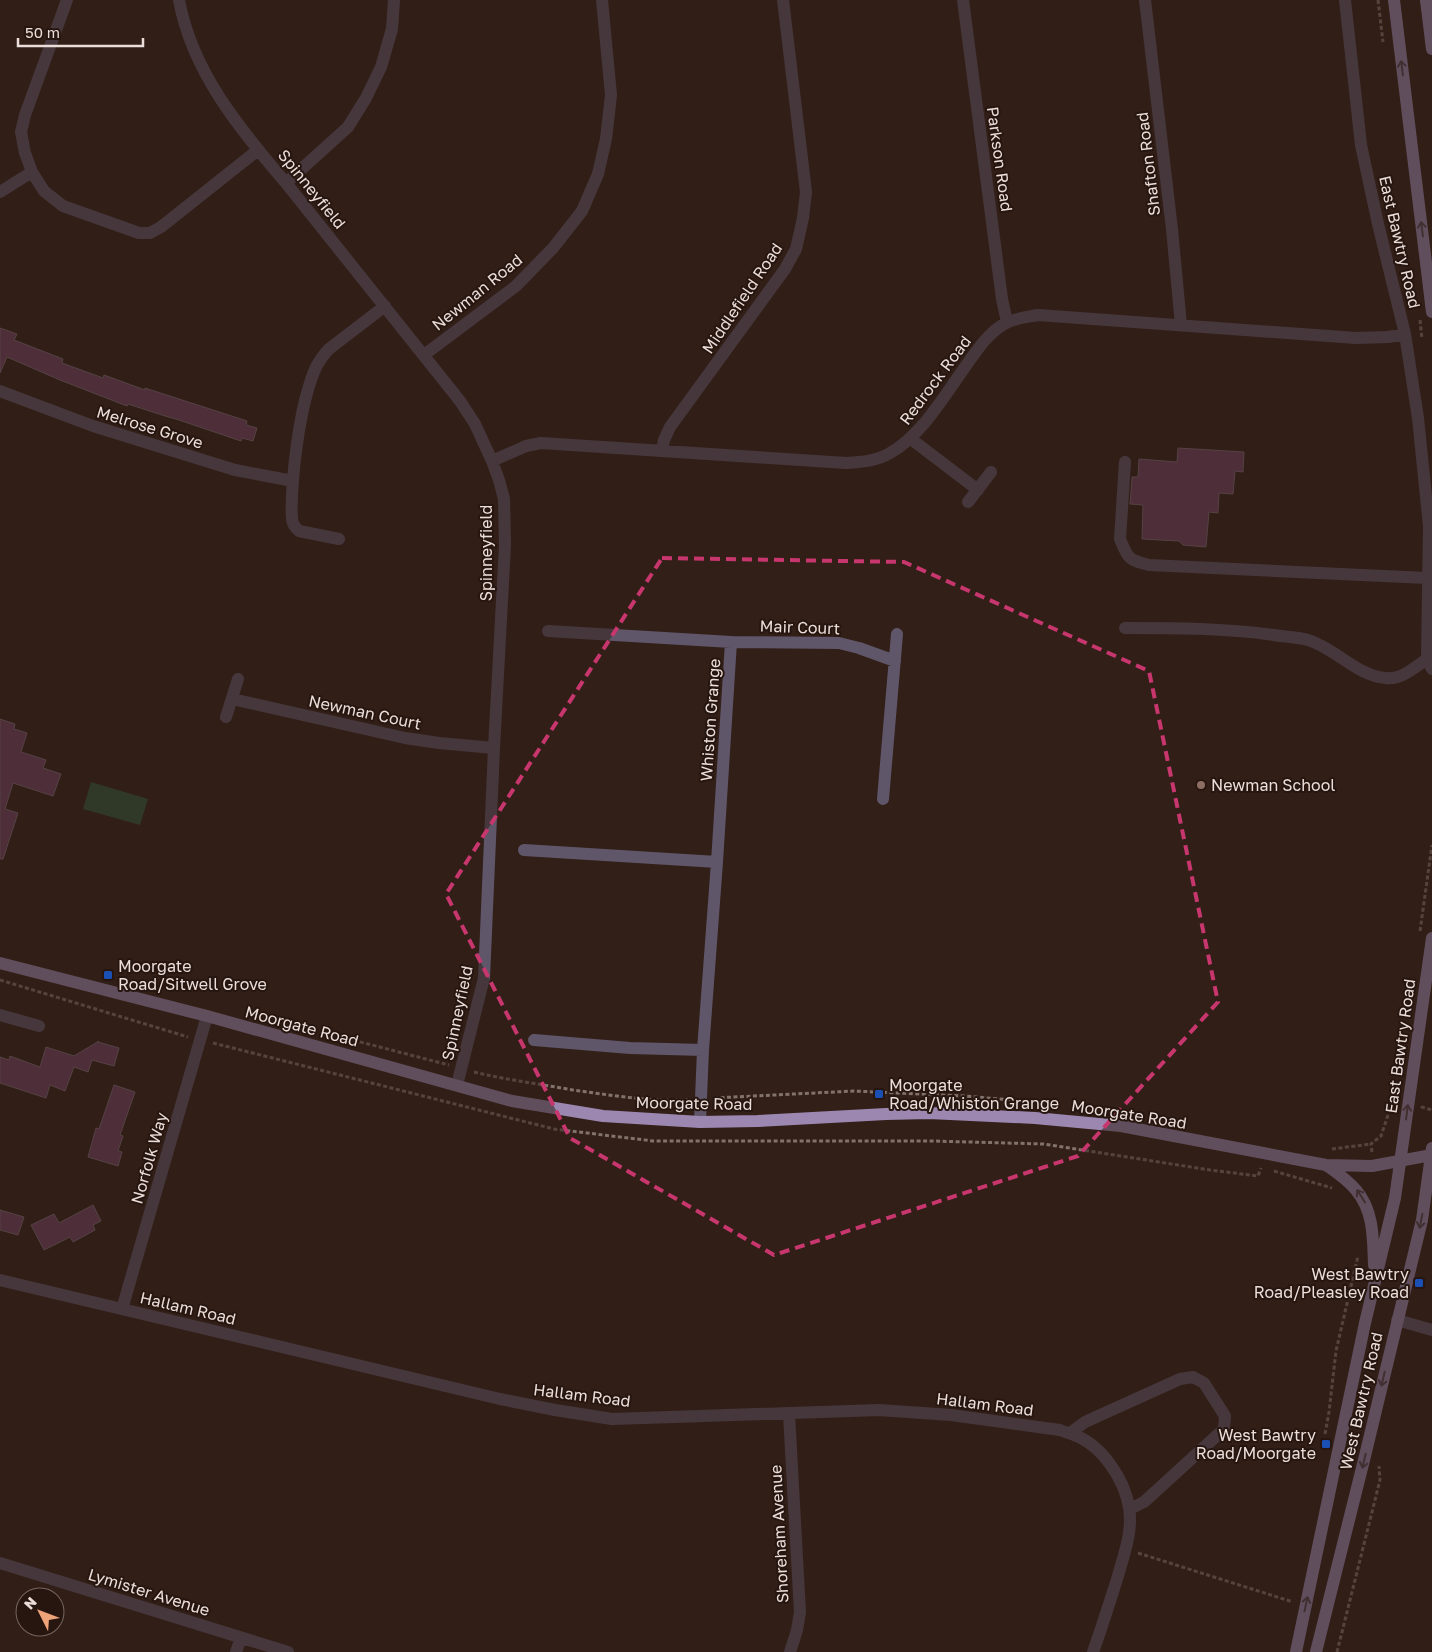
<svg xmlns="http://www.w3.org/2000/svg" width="1432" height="1652" font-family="'Golos Text',sans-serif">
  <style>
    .green { fill: #2f573d }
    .building { fill: #704262; stroke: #806c79 }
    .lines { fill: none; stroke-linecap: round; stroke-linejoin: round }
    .path { stroke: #82726c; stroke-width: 3; stroke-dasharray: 4 2.5; stroke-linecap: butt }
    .minor { stroke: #60566a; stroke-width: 12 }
    .major { stroke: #9c87b1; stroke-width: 12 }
    .oneway { stroke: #564350 }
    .marked { fill: none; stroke: #c8366e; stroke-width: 4; stroke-dasharray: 10 6; stroke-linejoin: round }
    .education-dot { fill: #8d6e63; stroke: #27150f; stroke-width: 2 }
    .transit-dot { fill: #1a4fb4; stroke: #27150f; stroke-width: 2 }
    .labels { text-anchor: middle; stroke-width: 4; stroke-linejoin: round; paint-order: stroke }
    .street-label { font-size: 16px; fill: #ebdeda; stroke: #27150f }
    .poi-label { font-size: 16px; fill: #ebdeda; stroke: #27150f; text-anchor: start }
  </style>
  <rect width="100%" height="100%" fill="#311f18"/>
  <path class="green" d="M 91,782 L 148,799 L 140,825 L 83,809 Z"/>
  <path class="building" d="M 0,328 L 17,334 L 14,340 L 63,359 L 62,363 L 103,378 L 104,375 L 145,390 L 145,388 L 247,421 L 246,425 L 257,428 L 253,441 L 242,438 L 241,441 L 176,419 L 165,416 L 128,404 L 127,406 L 60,380 L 7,357 L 0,373 Z
    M 1178,448 L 1244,452 L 1243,472 L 1235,471 L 1233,494 L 1219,493 L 1218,513 L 1209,512 L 1206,547 L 1183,545 L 1179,541 L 1142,539 L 1143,505 L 1130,504 L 1132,477 L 1138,477 L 1139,459 L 1177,462 Z
    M 0,719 L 15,724 L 14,729 L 27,733 L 21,752 L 46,760 L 43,768 L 61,774 L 53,796 L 13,783 L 5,809 L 18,813 L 3,859 L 0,859 Z
    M 99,1041 L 98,1042 L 119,1048 L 114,1066 L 92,1060 L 88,1072 L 74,1067 L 65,1091 L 50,1085 L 46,1098 L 0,1083 L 0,1057 L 9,1060 L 10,1056 L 40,1067 L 46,1047 L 74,1056 Z
    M 114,1085 L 135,1092 L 120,1135 L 123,1136 L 118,1151 L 122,1152 L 118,1166 L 88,1157 L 96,1128 L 99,1129 Z
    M 93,1205 L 101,1221 L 93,1225 L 95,1230 L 73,1242 L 70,1237 L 44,1250 L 31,1225 L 54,1214 L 59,1223 Z
    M 0,1210 L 24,1217 L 18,1235 L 0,1230 Z"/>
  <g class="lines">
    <path class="path" d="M 1378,0 L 1383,42
      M 1420,320 L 1422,339
      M 1420,931 L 1432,845
      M 0,980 L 188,1037
      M 341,1037 L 449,1065
      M 213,1043 L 554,1129 L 653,1141 L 932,1141 L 1044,1144 L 1210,1170 L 1258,1176 L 1261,1168
      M 474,1072 C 507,1080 540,1084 573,1090 C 610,1095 650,1102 688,1100
      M 714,1098 L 854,1091 L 964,1096 L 1023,1101
      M 1422,1106 L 1422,1107 L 1432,1110
      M 1332,1149 L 1371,1144
      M 1372,1152 L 1371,1144 L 1381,1136 L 1393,1100
      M 1274,1171 L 1332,1188
      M 1325,1434 L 1329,1412 L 1336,1351 L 1358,1256
      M 1138,1553 L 1293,1602
      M 1337,1652 L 1380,1480 L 1379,1466"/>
    <path class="minor" d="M 67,0 L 25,115 L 21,132 L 25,153 L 32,172 L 44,191 L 63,206 L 139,233 L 150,233 L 161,227 L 258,150
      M 179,0 C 192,72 240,129 286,183 L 460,401 L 475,424 L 492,461 L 499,480 L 504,499 L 505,545 L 494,748 L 484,978 L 457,1085
      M 963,0 L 1002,299 L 1007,322
      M 1145,0 L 1172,229 L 1181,325
      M 1345,0 L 1361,145 L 1378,224 L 1405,334 L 1418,418 L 1429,526 L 1427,659 L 1432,669
      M 286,183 L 348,127 L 366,98 L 381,67 L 392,29 L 394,0
      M 0,192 L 32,172
      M 424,355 L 516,286 L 553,248 L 582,211 L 598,174 L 606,139 L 611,95 L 602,0
      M 0,391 L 93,426 L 235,470 L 293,481
      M 911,439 L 978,490
      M 662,450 L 664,440 L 670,427 L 785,269 L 796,249 L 803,218 L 806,192 L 783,0
      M 492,461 L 526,446 L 541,443 L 846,463 C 861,462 877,461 890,453 C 923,435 948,390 970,360 C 980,346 991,330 1008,322 C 1017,318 1028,317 1038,315 L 1356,338 L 1388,337 L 1405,334
      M 1125,462 L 1120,539 C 1128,559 1129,560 1149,565 L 1427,578
      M 968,502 L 991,472
      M 339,539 L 299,531 C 295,527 292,524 292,518 C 291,511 292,502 292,495 C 294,458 301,401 316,367 C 320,360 324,354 329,349 L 385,306
      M 1125,628 C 1175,628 1224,628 1274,635 C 1285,637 1297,637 1308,640 C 1335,648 1357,676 1386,678 C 1401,680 1415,667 1427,659
      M 548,631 L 731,642 L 839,643 L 859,648 L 895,661
      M 232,699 L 405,738 L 439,743 L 494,748
      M 226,717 L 238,679
      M 883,799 L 897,634
      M 524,850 L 717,862
      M 0,1015 L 39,1026
      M 534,1040 L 630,1048 L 703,1050
      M 700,1122 L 703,1050 L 717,862 L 731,642
      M 0,1280 L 500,1399 L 555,1410 L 612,1419 L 879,1410 L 951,1415 L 1060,1430 C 1064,1432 1070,1433 1074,1435 C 1102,1445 1125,1480 1129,1508 C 1133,1531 1124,1554 1118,1576 C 1110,1601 1102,1627 1093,1652
      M 122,1309 L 207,1016
      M 1397,1320 L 1432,1330
      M 789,1414 L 800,1612 L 797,1630 L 790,1652
      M 1070,1433 L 1085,1422 L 1180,1379 L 1193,1377 L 1204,1383 L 1225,1416 L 1224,1429 L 1144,1502 L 1130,1509
      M 0,1563 L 288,1652
      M 236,1652 L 241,1638"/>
    <path class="major" d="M 1394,0 L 1432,312
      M 1426,0 L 1432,49
      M 0,963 L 207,1016 L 512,1101 L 603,1116 L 700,1122 L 758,1121 L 886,1114 L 929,1113 L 1035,1118 L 1121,1126 L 1326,1165 L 1372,1166 L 1432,1155
      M 1326,1165 C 1336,1172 1348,1180 1356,1190 C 1374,1211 1373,1239 1374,1265
      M 1296,1652 L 1365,1323 L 1395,1198 L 1432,938
      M 1316,1652 L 1364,1460 L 1422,1220 L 1432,1148"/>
  </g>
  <defs><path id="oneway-shaft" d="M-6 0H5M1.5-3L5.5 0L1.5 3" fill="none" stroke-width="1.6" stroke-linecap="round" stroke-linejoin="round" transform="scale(1.25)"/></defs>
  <g class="oneway">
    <use href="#oneway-shaft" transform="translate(1402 68) rotate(-97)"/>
    <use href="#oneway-shaft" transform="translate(1422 229) rotate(-97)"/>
    <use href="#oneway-shaft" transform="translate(1407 1112) rotate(-83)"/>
    <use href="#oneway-shaft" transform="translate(1361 1196) rotate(-122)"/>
    <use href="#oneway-shaft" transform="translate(1421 1221) rotate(101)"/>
    <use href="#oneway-shaft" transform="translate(1383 1379) rotate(103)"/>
    <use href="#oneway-shaft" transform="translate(1364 1461) rotate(103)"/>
    <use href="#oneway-shaft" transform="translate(1306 1604) rotate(-78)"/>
  </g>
  <path d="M0 0H1432V1652H0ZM 662,558 L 904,562 L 1149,671 L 1218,1002 L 1078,1156 L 774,1255 L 570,1138 L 446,894 Z" fill="#311f18" fill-opacity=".55" fill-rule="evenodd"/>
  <path class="marked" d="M 662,558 L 904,562 L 1149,671 L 1218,1002 L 1078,1156 L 774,1255 L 570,1138 L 446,894 Z"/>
  <circle class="education-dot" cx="1201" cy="785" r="5"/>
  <g class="transit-dot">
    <rect x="103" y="970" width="10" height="10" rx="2.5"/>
    <rect x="874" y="1089" width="10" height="10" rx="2.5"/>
    <rect x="1414" y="1278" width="10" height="10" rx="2.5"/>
    <rect x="1321" y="1439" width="10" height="10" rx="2.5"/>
  </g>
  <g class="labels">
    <g class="street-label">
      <text transform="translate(1000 159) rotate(82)" y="6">Parkson Road</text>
      <text transform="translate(1148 164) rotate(-97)" y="6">Shafton Road</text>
      <text transform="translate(312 189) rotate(51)" y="6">Spinneyfield</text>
      <text transform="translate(1400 242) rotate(77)" y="6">East Bawtry Road</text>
      <text transform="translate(477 292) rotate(-39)" y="6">Newman Road</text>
      <text transform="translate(742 298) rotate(-56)" y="6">Middlefield Road</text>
      <text transform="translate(935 380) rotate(-53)" y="6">Redrock Road</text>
      <text transform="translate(150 427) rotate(17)" y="6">Melrose Grove</text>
      <text transform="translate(486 553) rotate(-90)" y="6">Spinneyfield</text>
      <text transform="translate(800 627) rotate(2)" y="6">Mair Court</text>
      <text transform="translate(365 712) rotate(12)" y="6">Newman Court</text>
      <text transform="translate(710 720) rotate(-86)" y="6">Whiston Grange</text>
      <text transform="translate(457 1013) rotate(-78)" y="6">Spinneyfield</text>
      <text transform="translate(302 1026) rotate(15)" y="6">Moorgate Road</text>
      <text transform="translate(1400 1046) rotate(-82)" y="6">East Bawtry Road</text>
      <text transform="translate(694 1103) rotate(1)" y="6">Moorgate Road</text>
      <text transform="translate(1129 1114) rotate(9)" y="6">Moorgate Road</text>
      <text transform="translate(149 1158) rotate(-74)" y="6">Norfolk Way</text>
      <text transform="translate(188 1308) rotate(13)" y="6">Hallam Road</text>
      <text transform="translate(582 1395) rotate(7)" y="6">Hallam Road</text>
      <text transform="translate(1361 1401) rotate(-77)" y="6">West Bawtry Road</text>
      <text transform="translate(985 1404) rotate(7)" y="6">Hallam Road</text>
      <text transform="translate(779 1534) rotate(-93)" y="6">Shoreham Avenue</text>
      <text transform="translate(149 1592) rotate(17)" y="6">Lymister Avenue</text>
    </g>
    <g class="poi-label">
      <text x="1211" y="791">Newman School</text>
      <text x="118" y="972">Moorgate<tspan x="118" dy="18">Road/Sitwell Grove</tspan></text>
      <text x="889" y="1091">Moorgate<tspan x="889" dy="18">Road/Whiston Grange</tspan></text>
      <text x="1409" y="1280" text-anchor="end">West Bawtry<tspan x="1409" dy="18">Road/Pleasley Road</tspan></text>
      <text x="1316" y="1441" text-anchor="end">West Bawtry<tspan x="1316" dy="18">Road/Moorgate</tspan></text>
    </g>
  </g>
  <g transform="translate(40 1612) rotate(312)"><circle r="24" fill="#27150f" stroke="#756560"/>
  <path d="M0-4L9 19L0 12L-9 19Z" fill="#efa378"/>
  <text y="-8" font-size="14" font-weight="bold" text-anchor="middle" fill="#ebdeda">N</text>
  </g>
  <path d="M18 38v8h125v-8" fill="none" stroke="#ebdeda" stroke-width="2.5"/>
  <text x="25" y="38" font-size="15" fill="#ebdeda" stroke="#27150f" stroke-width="4" paint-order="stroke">50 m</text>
</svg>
